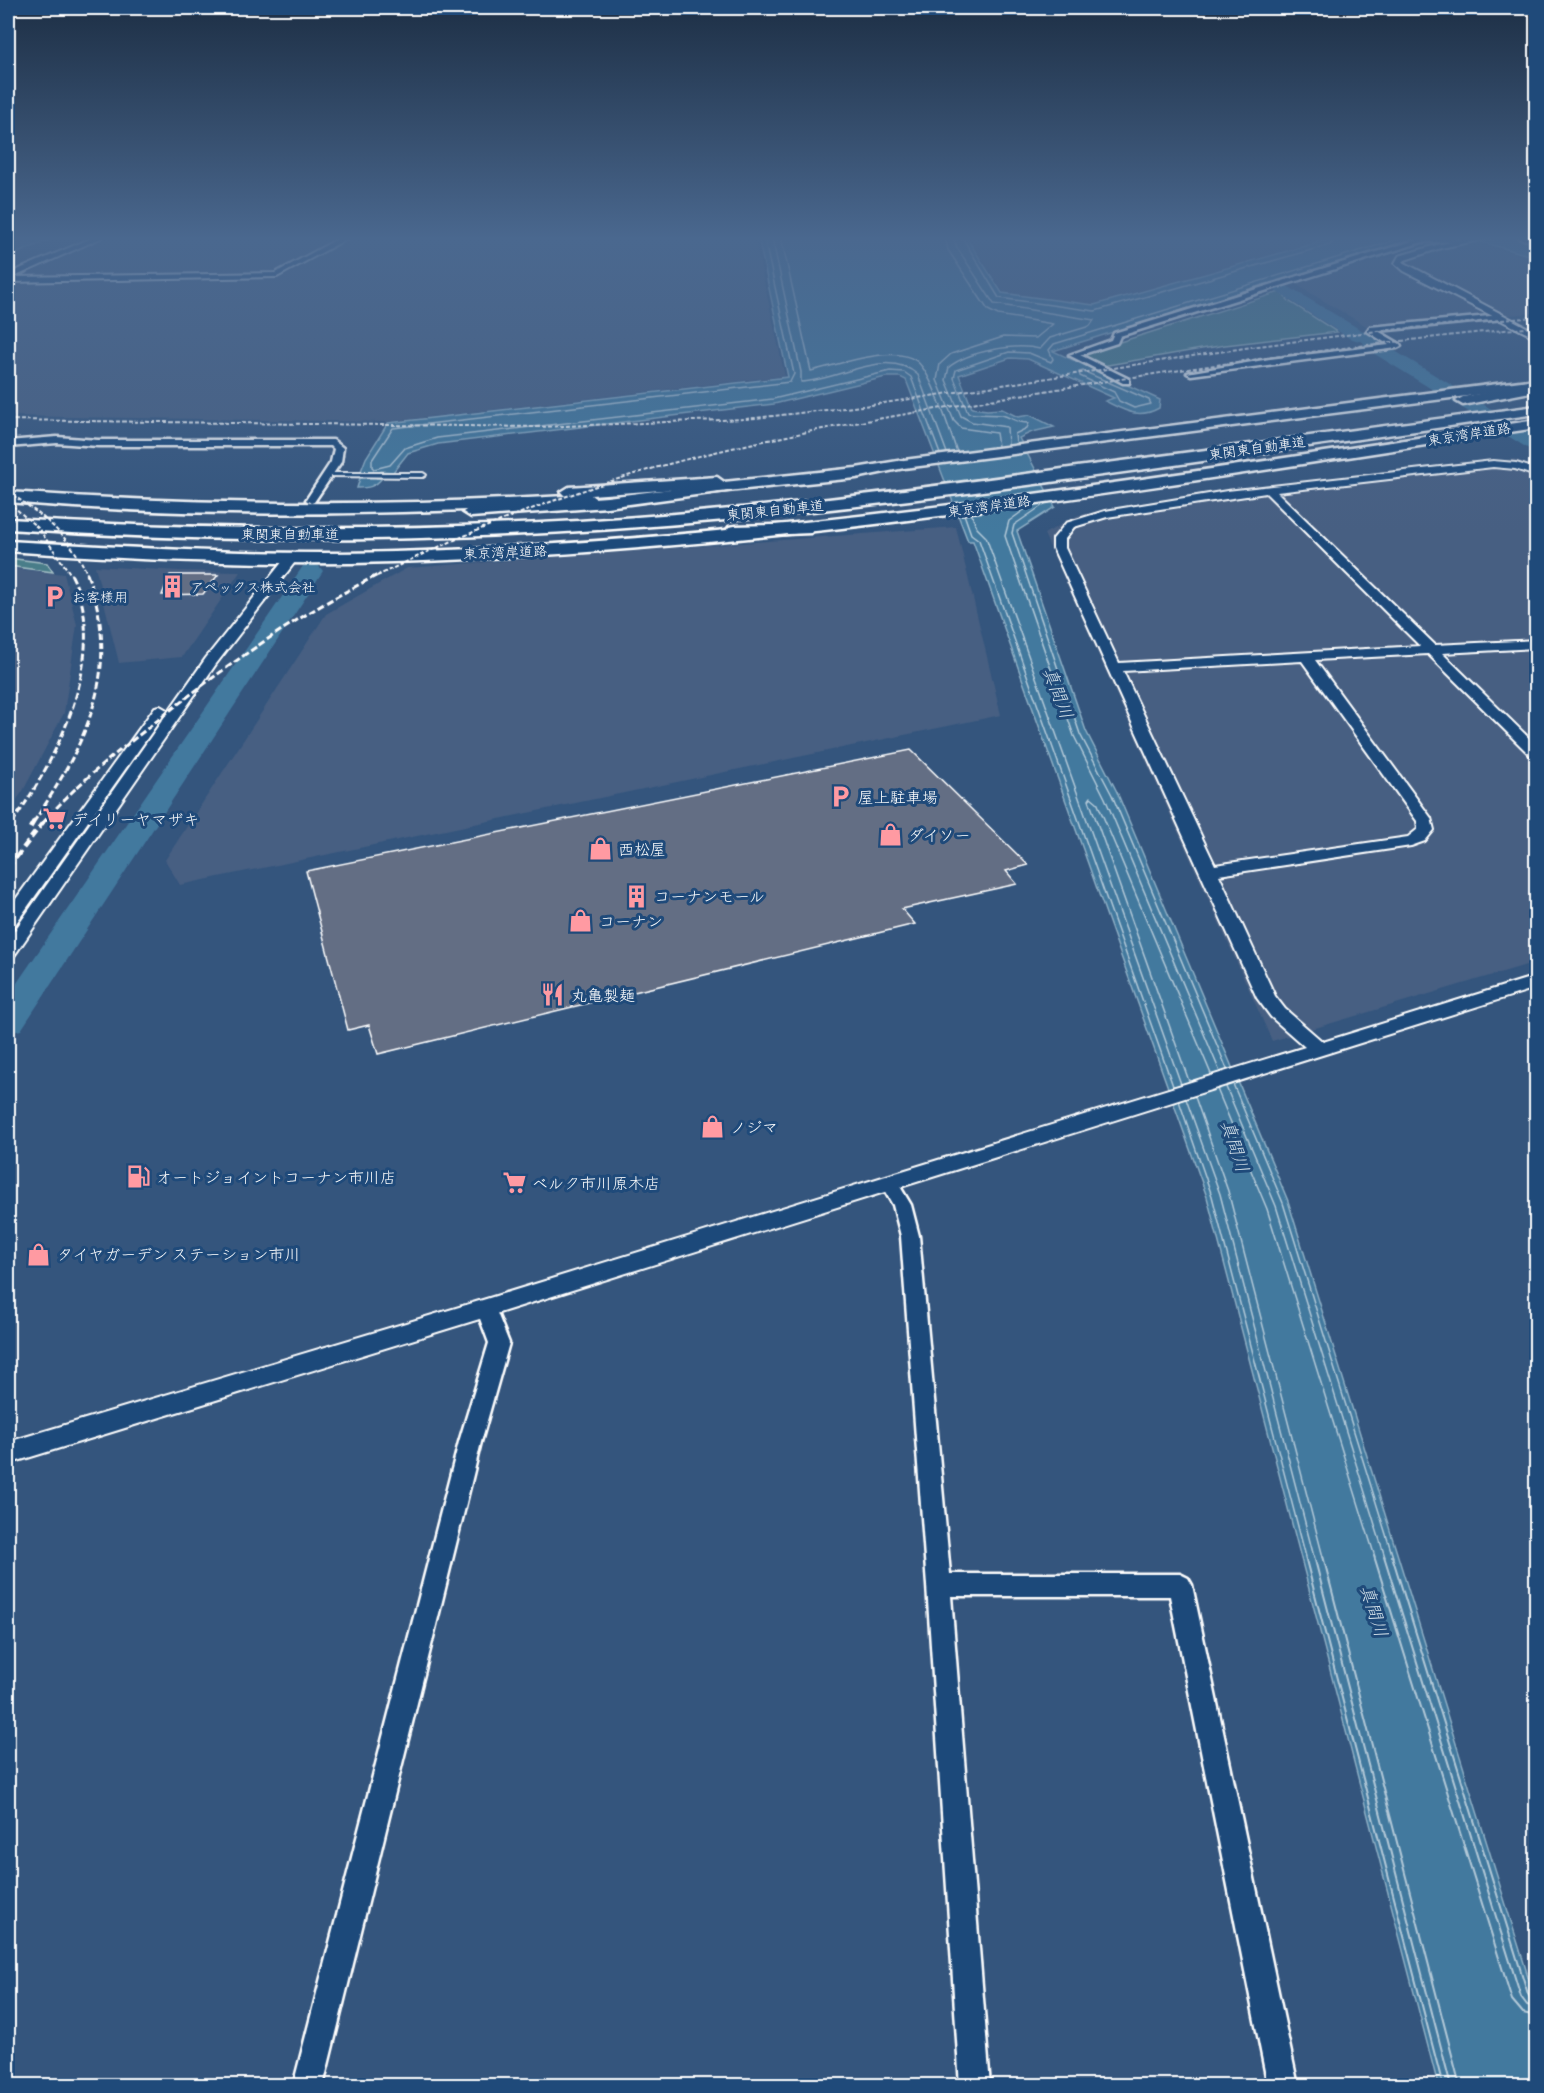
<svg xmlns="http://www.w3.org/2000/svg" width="1544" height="2093" font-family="Pangolin,'Klee One',sans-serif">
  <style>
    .built { fill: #465f82 }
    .green { fill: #4a7d89; stroke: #a4bec4; stroke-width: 1.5 }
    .water { fill: #42799e; stroke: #8eafc5; stroke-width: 1.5 }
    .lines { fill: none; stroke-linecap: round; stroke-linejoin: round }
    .shore-far1 { stroke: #b3c9d8; stroke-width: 1.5 }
    .shore { stroke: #b3c9d8; stroke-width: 2 }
    .river { fill: #42799e; fill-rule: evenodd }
    .building { fill: #646e84; stroke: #fff; stroke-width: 1.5 }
    .pedestrian-casing { stroke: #fff; stroke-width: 4 }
    .minor-casing { stroke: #fff; stroke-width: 5 }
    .tertiary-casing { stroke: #fff; stroke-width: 4 }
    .trunk-casing { stroke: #fff; stroke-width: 5 }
    .motorway-casing { stroke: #fff; stroke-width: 5 }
    .pedestrian { fill: #1f4a7a; fill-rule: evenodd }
    .minor { fill: #1f4a7a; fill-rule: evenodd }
    .tertiary { fill: #1f4a7a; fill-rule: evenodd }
    .trunk { fill: #1f4a7a; fill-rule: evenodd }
    .motorway { fill: #1f4a7a; fill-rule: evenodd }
    .rail-far2 { stroke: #fff; stroke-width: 2; stroke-dasharray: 4 2; stroke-linecap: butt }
    .rail-far1 { stroke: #fff; stroke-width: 3; stroke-dasharray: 7 3; stroke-linecap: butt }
    .rail { stroke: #fff; stroke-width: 4.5; stroke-dasharray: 8 4.5; stroke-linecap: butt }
    .labels { text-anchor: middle; stroke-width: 6; stroke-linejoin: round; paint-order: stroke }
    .far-street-label { font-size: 14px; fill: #fff; stroke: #1f4a7a }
    .far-poi-label { font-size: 14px; fill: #fff; stroke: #1f4a7a; text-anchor: start }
    .poi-label { font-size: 16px; fill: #fff; stroke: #1f4a7a; text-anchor: start }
    .water-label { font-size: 18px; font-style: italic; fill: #d0dee7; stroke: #1f4a7a }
  </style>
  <rect width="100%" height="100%" fill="#34557d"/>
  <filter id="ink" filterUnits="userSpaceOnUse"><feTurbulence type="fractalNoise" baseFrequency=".0167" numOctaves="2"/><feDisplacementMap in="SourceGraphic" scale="12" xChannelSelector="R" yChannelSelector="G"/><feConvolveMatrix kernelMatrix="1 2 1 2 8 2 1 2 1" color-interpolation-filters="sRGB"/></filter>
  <g filter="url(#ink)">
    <path class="built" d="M 110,237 L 754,237 L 785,376 L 386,422 L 8,416 L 8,282 Z
      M 968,237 L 1333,237 L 1093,305 L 1004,293 Z
      M 1446,241 L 1473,242 L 1536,259 L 1536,313 L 1366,326 L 1295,284 Z
      M 1515,459 L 1536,469 L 1536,962 L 1272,1041 L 1044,534 L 1078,515 L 1223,491 Z
      M 956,527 L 1001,715 L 180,885 L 165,860 L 326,614 L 407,568 Z
      M 95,566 L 180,571 L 240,572 L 182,657 L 119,663 Z
      M 8,568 L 64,574 L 77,625 L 64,713 L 23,791 L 8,812 Z"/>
    <path class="green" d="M 1280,292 L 1290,302 L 1337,332 L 1225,345 L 1102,366 L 1082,357 L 1088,352 Z
      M 8,558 L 47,563 L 53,572 L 8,566 Z"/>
    <path class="water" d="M 25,237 L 56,237 L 8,257 L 8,244 Z
      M 758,237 L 966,237 L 1002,293 L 1094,305 L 1338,237 L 1512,237 L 1536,243 L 1536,257 L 1463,237 L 1424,237 L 1272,282 L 1053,351 L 1160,400 L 1159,408 C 1138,420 1124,410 1105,401 L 1114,398 L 1028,359 L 1010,358 L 959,375 L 972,408 L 987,410 L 1002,409 L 1018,417 L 1030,415 L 1054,427 L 1032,432 L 1019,438 L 1055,507 L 1017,531 L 1086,731 L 1117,792 L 1288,1201 L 1536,2002 L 1536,2085 L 1438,2085 L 1207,1197 L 973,541 L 968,541 L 906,380 L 900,377 L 886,377 L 774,404 L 438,444 L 408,453 L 393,472 L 381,471 L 377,478 L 382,478 C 375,487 368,488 357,488 L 360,478 L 365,478 L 368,472 L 361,471 L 366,458 L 388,423 L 788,377 Z"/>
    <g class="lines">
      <path class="shore-far1" d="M 764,237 L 794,374 L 790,382 L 393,428 L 372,460 L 372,467 L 374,469 L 390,465 L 405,448 L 437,438 L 773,399 L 890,371 L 904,372 L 911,377 L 940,454
        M 772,237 L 801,372 L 801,382 C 838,381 886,346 918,375 L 947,453
        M 781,237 L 811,371 C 837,365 892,345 915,360 C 931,369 950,432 957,452
        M 945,237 L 948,250 L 988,310 L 998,315 L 1053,324 L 1036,338 L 1003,337 L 951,354 L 940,364 L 937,380 L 954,421 L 961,428 L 996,433 L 998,446
        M 954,237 L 956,246 L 994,304 L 1094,320 L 1090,326 L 1050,338 L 1040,349 C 1015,343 969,351 949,367 L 946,380 L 961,416 L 972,422 L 1007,427 L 1008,445
        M 962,237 L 999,298 L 1095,311 L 1329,245 L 1334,242 L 1335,237
        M 1083,371 L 1149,400 L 1151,404 L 1134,408 L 1119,401 L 1114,392 L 1080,376 L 1079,372 Z
        M 1016,444 L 1015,434 L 1027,428 L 1029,423 C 1015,423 1013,418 1002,415 C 995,414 977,415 968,413 L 954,378 L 956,370 L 1009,352 L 1029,353 L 1051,362 L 1053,359 L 1049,350 L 1054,344 L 1405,237
        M 1046,503 L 1014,525 L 1012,533 L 1080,734 L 1112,795 L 1227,1069
        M 1031,505 L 1009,521 L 1005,536 L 1074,736 L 1105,798 L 1220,1072
        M 971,513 L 977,528 L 986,537 L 1181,1084
        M 964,514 L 971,534 L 979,540 L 1173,1086
        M 1189,1081 L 1089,800 L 1091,797 L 1097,802 L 1211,1074
        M 1233,1084 L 1283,1203 L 1393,1557
        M 1226,1087 L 1276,1206 L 1385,1557
        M 1217,1089 L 1267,1209 L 1375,1557
        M 1195,1097 L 1228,1191 L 1323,1557
        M 1186,1099 L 1220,1194 L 1314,1557
        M 1179,1101 L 1212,1196 L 1306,1557"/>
      <path class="shore" d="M 1305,1556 L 1443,2086
        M 1314,1556 L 1451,2086
        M 1323,1556 L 1460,2086
        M 1374,1556 L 1512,2000 L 1523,2013 L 1536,2016
        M 1384,1556 L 1521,1997 L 1527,2005 L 1536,2007
        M 1392,1556 L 1528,1994 L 1531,1999 L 1536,1999"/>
      <path class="river" d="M 1272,277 L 1361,330 L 1378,335 L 1380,342 L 1536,436 L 1536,451 L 1529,449 L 1365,348 L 1363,342 L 1349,338 L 1266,285 L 1264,282 Z
        M 311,564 L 319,566 L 323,571 L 21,1030 L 8,1033 L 8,996 L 303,566 Z"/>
    </g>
    <path class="building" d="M 170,575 L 218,575 L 203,594 L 162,595 Z
      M 911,750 L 1028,865 L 1006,871 L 1017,884 L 902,909 L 915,924 L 378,1054 L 369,1025 L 348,1030 L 306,871 Z"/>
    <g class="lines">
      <defs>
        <path id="pedestrian" d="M 326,473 L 423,473 L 426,475 L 423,477 L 328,476 L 326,475 Z"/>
        <path id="minor" d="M 1448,237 L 1470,241 C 1465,243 1432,241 1422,242 L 1120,336 L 1117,343 L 1080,355 L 1129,379 L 1129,383 L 1123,383 L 1069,355 L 1111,340 L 1114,333 L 1419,239 Z
          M 1518,237 L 1536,238 L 1536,242 L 1519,238 Z
          M 1501,315 L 1504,319 L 1378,331 L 1400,344 L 1401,346 L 1397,348 L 1191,375 L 1187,373 L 1270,359 L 1389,345 L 1367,331 L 1370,327 Z
          M 57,437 L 98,440 L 333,440 L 343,448 L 341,462 L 314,502 L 311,503 L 306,500 L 331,462 L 334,449 L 331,446 L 98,446 L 57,443 L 8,447 L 8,441 Z
          M 889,1177 L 895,1178 L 911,1205 L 919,1236 L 950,1574 L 1180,1574 L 1188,1578 L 1192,1585 L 1298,2086 L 1268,2086 L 1170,1596 L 951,1596 L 990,2086 L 960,2086 L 927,1585 L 901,1236 L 893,1205 L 880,1183 L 883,1178 Z
          M 486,1300 L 493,1303 L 509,1343 L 481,1442 L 323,2086 L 293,2086 L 459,1442 L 489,1343 L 476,1308 L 479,1303 Z"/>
        <path id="tertiary" d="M 94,237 L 103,237 L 14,277 L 275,273 L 341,237 L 350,237 L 277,277 L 8,282 L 8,274 Z
          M 1481,237 L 1495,237 L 1441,248 L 1405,260 L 1403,262 L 1536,332 L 1536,338 L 1404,271 L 1395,263 L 1399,256 L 1440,244 Z
          M 1493,461 L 1516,463 L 1536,469 L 1536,476 L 1515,469 L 1493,467 L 1277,492 L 1435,645 L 1536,640 L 1536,648 L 1442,653 L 1536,745 L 1536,757 L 1531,756 L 1428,654 L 1315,660 L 1431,818 L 1434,830 L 1425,841 L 1411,846 L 1219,875 L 1275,996 L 1285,1009 L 1323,1042 L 1536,976 L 1536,988 L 486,1317 L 8,1464 L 8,1442 L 486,1299 L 1305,1047 L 1271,1017 L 1257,998 L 1053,548 L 1053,539 L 1066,523 L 1105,511 L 1227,491 ZM 1266,493 L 1420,646 L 1119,663 L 1065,548 L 1065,539 L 1074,527 L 1107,517 ZM 1302,661 L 1417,821 L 1418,829 L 1408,837 L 1215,865 L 1123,671 Z
          M 291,555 L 297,559 L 295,562 L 216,664 L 14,956 L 8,957 L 8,940 L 206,658 L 287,556 Z
          M 160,706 L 167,710 L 14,926 L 8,927 L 8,910 L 155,707 Z"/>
        <path id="trunk" d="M 1536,379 L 1536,387 L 904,468 L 856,478 L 698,494 L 693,492 L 691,488 L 591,495 L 596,499 L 588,504 C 395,515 200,519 8,502 L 8,492 C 194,505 379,507 565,496 L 561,492 L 569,487 L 717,477 L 724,482 L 856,468 L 904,460 Z
          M 1536,420 L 1536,428 C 1157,486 777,551 393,562 C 265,566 136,560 8,551 L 8,541 C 137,548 265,556 394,552 C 777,540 1157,477 1536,420 Z"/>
        <path id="motorway" d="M 1536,383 L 1536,391 L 1463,405 L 1456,401 L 1463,397 Z
          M 1536,406 L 1536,414 C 1266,451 996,494 725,520 C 486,542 246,546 8,529 L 8,519 C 198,530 388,532 579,521 C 746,511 911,490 1077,467 C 1230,447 1383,426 1536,406 Z
          M 727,482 L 735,487 L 733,490 L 607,507 L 471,517 L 463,512 L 471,507 L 607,497 Z
          M 805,524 L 811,525 L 814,529 L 811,533 L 735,536 L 729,535 L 726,531 L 729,527 L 735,526 Z"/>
      </defs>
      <use href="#pedestrian" class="pedestrian-casing"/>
      <use href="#minor" class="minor-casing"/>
      <use href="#tertiary" class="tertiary-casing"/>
      <use href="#trunk" class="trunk-casing"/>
      <use href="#motorway" class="motorway-casing"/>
      <use href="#pedestrian" class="pedestrian"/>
      <use href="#minor" class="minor"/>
      <use href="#tertiary" class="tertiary"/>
      <use href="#trunk" class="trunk"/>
      <use href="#motorway" class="motorway"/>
      <path class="rail-far2" d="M 8,420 L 538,427 L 746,419 L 871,405 L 1258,346 L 1378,331 L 1536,317
        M 8,492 C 40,513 73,538 88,576
        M 8,502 L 38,528 L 72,576
        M 377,576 C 454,538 533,506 615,480 C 746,438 884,418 1020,395 C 1191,367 1363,343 1536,327"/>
      <path class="rail-far1" d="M 12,823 C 57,759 112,652 71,574
        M 33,823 C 86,744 124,669 87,574
        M 43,823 C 73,787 111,757 148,728 C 220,670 296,615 380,574"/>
      <path class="rail" d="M 30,828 L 34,821
        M 8,829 L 13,821
        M 8,868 L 44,821"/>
    </g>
  </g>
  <linearGradient id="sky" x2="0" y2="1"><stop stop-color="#1d2f45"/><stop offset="0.45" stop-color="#4a688f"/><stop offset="1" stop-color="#4a688f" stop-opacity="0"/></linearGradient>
  <rect width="1544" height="530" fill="url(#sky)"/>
  <defs>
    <symbol id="building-bare" viewBox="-9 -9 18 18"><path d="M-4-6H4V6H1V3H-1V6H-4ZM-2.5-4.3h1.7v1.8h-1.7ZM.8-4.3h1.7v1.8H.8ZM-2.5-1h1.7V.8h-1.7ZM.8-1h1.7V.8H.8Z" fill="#ff9aa2" stroke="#1f4a7a" stroke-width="2.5" paint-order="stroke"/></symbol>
    <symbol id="parking-bare" viewBox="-9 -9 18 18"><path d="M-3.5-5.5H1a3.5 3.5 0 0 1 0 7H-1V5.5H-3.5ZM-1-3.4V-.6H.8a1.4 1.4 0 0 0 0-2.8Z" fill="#ff9aa2" stroke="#1f4a7a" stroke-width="2.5" paint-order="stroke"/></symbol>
    <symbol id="supermarket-bare" viewBox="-9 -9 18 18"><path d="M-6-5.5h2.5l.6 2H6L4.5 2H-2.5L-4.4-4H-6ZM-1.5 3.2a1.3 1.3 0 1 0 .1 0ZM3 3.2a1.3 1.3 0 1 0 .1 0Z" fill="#ff9aa2" stroke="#1f4a7a" stroke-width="2.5" paint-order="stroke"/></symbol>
    <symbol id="shop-bare" viewBox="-9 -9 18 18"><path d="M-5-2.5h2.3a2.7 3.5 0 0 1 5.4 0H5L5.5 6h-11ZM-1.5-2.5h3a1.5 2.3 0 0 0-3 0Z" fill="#ff9aa2" stroke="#1f4a7a" stroke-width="2.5" paint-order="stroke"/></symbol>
    <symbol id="restaurant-bare" viewBox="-9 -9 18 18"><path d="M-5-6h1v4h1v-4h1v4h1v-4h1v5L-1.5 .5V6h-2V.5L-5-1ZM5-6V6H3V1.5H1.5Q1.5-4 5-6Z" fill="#ff9aa2" stroke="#1f4a7a" stroke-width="2.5" paint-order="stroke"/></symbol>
    <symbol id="fuel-bare" viewBox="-9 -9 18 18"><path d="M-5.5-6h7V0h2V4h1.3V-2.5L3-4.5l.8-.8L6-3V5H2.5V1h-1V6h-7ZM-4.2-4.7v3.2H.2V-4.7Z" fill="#ff9aa2" stroke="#1f4a7a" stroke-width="2.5" paint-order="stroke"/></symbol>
  </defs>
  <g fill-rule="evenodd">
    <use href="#building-bare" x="156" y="570" width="33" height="33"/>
    <use href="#parking-bare" x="38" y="580" width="33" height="33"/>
    <use href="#parking-bare" x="824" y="780" width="33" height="33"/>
    <use href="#supermarket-bare" x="38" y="802" width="33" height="33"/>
    <use href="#shop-bare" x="874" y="818" width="33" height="33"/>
    <use href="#shop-bare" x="584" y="832" width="33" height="33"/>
    <use href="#building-bare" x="620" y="880" width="33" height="33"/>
    <use href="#shop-bare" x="564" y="904" width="33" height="33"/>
    <use href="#restaurant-bare" x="536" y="978" width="33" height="33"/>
    <use href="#shop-bare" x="696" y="1110" width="33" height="33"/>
    <use href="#fuel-bare" x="122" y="1160" width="33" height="33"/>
    <use href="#supermarket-bare" x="498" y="1166" width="33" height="33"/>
    <use href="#shop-bare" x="22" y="1238" width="33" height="33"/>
  </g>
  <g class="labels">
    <g class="far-street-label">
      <text transform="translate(1469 434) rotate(-9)" y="5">東京湾岸道路</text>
      <text transform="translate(1257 448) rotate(-8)" y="5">東関東自動車道</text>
      <text transform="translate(989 506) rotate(-8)" y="5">東京湾岸道路</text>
      <text transform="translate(775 510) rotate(-6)" y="5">東関東自動車道</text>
      <text x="290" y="539">東関東自動車道</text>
      <text transform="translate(505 552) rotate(-2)" y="5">東京湾岸道路</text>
    </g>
    <g class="far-poi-label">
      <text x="190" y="592">アペックス株式会社</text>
      <text x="72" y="602">お客様用</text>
    </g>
    <g class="poi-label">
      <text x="858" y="803">屋上駐車場</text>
      <text x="72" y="825">デイリーヤマザキ</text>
      <text x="908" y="841">ダイソー</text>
      <text x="618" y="855">西松屋</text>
      <text x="654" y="902">コーナンモール</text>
      <text x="599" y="927">コーナン</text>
      <text x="571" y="1001">丸亀製麺</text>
      <text x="730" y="1133">ノジマ</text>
      <text x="156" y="1183">オートジョイントコーナン市川店</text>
      <text x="532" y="1189">ベルク市川原木店</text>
      <text x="57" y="1260">タイヤガーデン ステーション市川</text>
    </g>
    <g class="water-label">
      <text transform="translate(1058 693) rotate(69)" y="6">真間川</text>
      <text transform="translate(1235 1146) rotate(72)" y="6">真間川</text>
      <text transform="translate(1374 1611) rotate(73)" y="6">真間川</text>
    </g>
  </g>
  <rect width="1544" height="2093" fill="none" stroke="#1f4a7a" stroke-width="30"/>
  <rect x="15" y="15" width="1514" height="2063" fill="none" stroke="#fff" stroke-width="2" filter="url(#ink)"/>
</svg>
